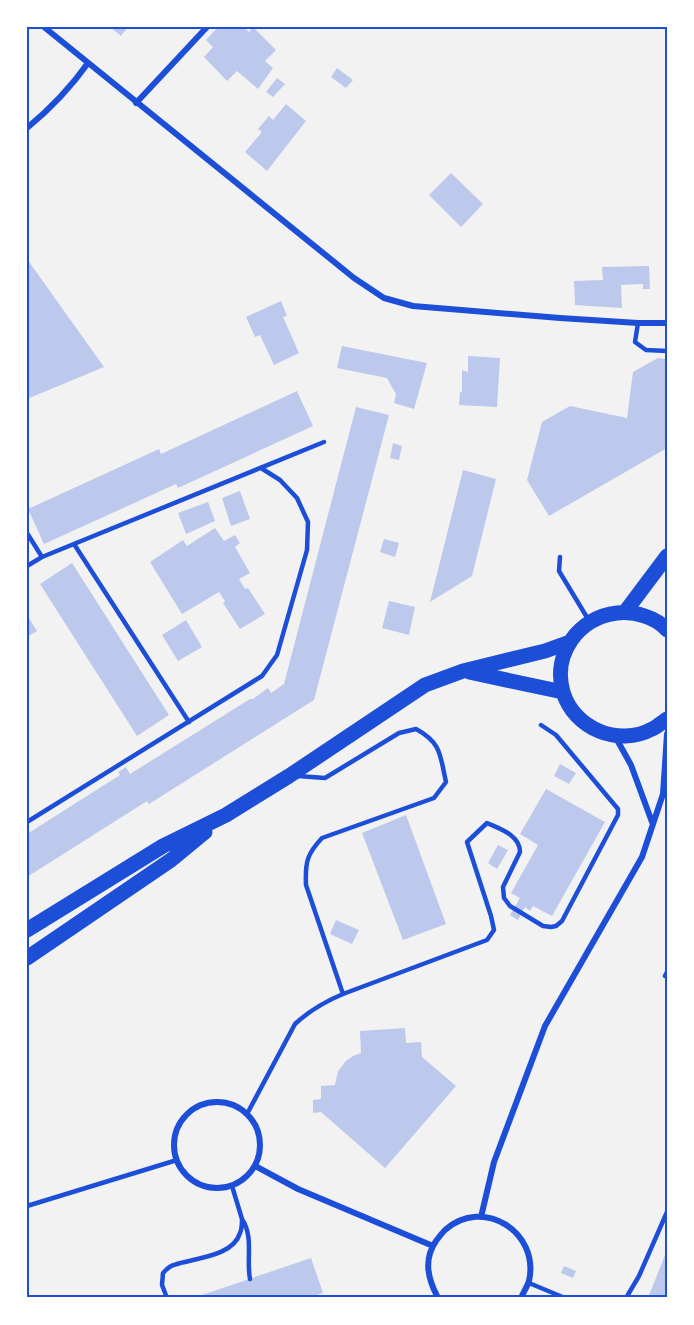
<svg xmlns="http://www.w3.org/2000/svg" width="694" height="1325" font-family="Jost,sans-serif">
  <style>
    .building { fill: #bdc9ec }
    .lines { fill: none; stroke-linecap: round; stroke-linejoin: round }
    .service { stroke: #1d4ed8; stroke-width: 4.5 }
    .minor { stroke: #1d4ed8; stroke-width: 6 }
    .primary { stroke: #1d4ed8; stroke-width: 15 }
    .neatline { fill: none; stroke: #1d4ed8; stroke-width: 2 }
  </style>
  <rect width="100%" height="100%" fill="#f2f2f2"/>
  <path class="building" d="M 110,27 L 128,27 L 121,36 Z
    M 218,27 L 244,27 L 249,32 L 253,27 L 276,50 L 265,61 L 273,68 L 258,89 L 237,71 L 227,81 L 204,57 L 213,47 L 206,40 Z
    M 337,68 L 353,80 L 346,88 L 331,77 Z
    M 277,78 L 285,84 L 273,97 L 266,92 Z
    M 286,104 L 306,121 L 267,171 L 245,152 L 262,132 L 258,129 L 269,116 L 273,120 Z
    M 451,173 L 483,204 L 461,227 L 429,195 Z
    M 27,259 L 104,367 L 27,399 Z
    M 649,266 L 650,289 L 643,289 L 643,284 L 621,285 L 622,308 L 575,305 L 574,281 L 603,280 L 602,267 Z
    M 281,301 L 287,316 L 283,317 L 299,353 L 274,365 L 260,335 L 255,337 L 246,317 Z
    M 342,346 L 427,363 L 414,409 L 394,403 L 396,394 L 387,378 L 337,368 Z
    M 468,356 L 500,358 L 497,407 L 459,405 L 460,392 L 462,392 L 462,370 L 468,372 Z
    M 658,358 L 667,359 L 667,448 L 549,516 L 527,480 L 542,422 L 570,406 L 627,418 L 633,372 Z
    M 297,391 L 313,426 L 178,488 L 176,484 L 44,544 L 28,509 L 159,449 L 161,454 Z
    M 356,407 L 389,415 L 314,700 L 149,804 L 147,801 L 27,877 L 27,834 L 120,775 L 118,772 L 126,767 L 130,774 L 250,699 L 253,699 L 268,688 L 271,693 L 284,684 Z
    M 393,443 L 402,446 L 399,460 L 390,458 Z
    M 463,470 L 496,479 L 472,576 L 430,602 Z
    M 240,491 L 250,519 L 231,526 L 222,498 Z
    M 208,502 L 215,521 L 186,534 L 178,513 Z
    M 215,528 L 224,541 L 235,535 L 240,543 L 235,547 L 250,573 L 239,579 L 245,589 L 248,588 L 265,614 L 240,629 L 223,603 L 225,601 L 219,592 L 182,614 L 150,562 L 183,540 L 187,546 Z
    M 384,539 L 399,543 L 395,557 L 380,552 Z
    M 72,563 L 169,715 L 137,736 L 40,584 Z
    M 389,601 L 415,607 L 409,635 L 382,628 Z
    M 27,615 L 37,631 L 27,637 Z
    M 186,620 L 202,647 L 178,661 L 162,635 Z
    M 560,764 L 576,773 L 569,784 L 554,776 Z
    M 546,789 L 605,822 L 552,916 L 533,906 L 530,911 L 525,907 L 518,920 L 510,915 L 520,898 L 511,893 L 538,845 L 520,834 Z
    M 406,815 L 446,924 L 403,940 L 362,833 Z
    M 498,845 L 508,850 L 497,869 L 488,863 Z
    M 336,920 L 359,930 L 352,944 L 330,934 Z
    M 405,1028 L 406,1043 L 421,1042 L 422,1057 L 456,1086 L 385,1168 L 321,1112 L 313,1113 L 313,1100 L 321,1099 L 321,1086 L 335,1085 L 338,1071 L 346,1061 L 353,1056 L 361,1053 L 360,1031 Z
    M 667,1250 L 667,1298 L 648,1298 Z
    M 311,1258 L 323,1293 L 307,1298 L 193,1298 Z
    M 564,1266 L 576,1271 L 573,1278 L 561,1273 Z"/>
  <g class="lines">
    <path class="service" d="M 638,323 L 635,342 L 646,350 L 667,351
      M 27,533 L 42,557
      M 74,544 L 189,722
      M 560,557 L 559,571 L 588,619
      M 27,566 L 42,557 L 324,442
      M 298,776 L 325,778 L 399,733 L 416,729 C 442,743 440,756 446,782 L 434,798 L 322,838 C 307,854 305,862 306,885 L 343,994
      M 27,822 L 262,676 L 277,655 L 307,550 L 308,522 L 297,498 L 280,480 L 261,468
      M 665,976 L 667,972
      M 247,1114 L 295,1024 C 310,1010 324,1002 343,994 L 487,940 L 494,930 L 491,916 L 467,842 L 487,823 C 500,829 520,835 520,852 L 503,887 L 504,898 L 510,906 L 543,926 L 551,927 L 556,926 L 562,921 L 618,815 L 618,809 L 556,735 L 541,725
      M 232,1186 L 242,1219
      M 27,1206 L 177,1160
      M 529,1283 L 565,1298
      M 167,1298 L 162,1285 L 163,1273 C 166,1270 169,1266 174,1265 C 193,1258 233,1257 240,1233 C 242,1229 242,1224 242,1219 C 254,1237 246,1259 250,1279
      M 626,1298 L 639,1276 L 667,1212"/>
    <path class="minor" d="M 44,27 L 354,278 L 384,298 L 413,306 L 560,318 L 638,323 L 667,323
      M 136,103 L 207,27
      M 27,128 C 50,109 71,87 88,63
      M 616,738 L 631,765 L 652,822
      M174 1145a43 43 0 1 1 86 0a43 43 0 1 1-86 0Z
      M 255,1166 L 298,1189 L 433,1246
      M 481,1217 L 494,1162 L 545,1026 L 642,857 L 663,794 L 667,734
      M 438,1298 C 428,1279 423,1260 436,1241 C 439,1237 442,1233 445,1230 C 483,1196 540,1232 529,1281 C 527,1287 523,1293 521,1298"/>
    <path class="primary" d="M 625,612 L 667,556
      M 667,630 C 656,617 634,611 617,613 C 579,617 552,654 563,692 C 574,729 619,747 652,729 C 657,727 662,722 667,719
      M 469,672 L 563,692
      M 27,930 L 163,846 L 226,815 L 289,776 L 425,685 L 463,671 L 545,651 L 570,642
      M 27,958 L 171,860 L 205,832"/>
  </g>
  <rect width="694" height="1325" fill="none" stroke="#ffffff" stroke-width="57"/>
  <rect x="28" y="28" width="638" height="1268" class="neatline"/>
</svg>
